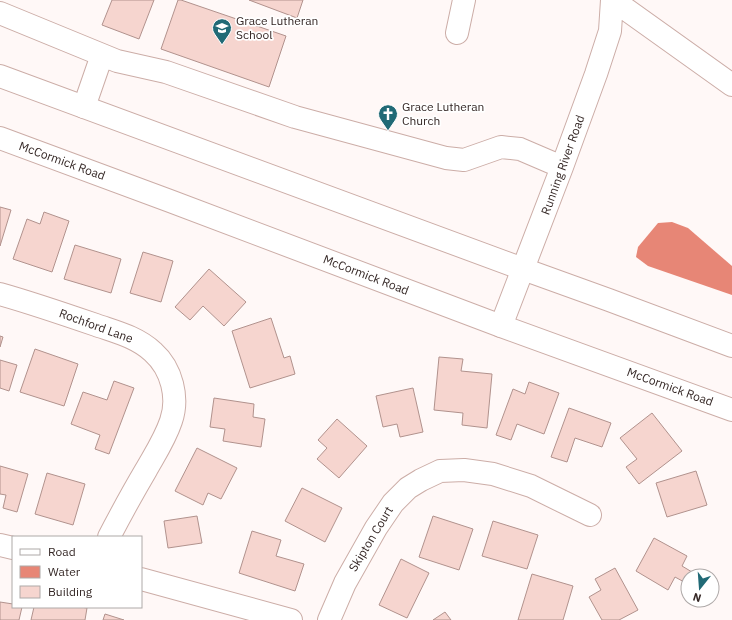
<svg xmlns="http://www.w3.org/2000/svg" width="732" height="620" font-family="'IBM Plex Sans',sans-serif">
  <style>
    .water { fill: #e78676 }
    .building { fill: #f6d5cf; stroke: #b1928d }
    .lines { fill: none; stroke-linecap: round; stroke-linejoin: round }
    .minor-casing { stroke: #ccada7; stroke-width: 24 }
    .major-casing { stroke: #ccada7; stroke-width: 24 }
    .minor { stroke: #fff; stroke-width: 22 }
    .major { stroke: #fff; stroke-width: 22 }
    .labels { text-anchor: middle; stroke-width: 3.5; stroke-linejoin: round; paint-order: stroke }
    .poi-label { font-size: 12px; fill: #352826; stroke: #fff; text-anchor: start }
    .street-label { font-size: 12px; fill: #352826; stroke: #fff }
  </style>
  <rect width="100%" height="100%" fill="#fff8f7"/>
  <path class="water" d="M 672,222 L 688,228 L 732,266 L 732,295 L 648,266 L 636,257 L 638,247 L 658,223 Z"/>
  <path class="building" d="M 112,0 L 154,0 L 139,39 L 102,25 Z
    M 178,0 L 181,0 L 286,36 L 269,87 L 161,49 Z
    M 249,0 L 303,0 L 297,18 Z
    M 0,207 L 11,210 L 0,246 Z
    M 44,212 L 69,221 L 52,272 L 13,259 L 27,219 L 40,224 Z
    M 75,245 L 121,259 L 111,293 L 64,279 Z
    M 143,252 L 173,261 L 161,302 L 130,293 Z
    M 209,269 L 246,302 L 224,326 L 203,306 L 190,320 L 175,307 Z
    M 271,318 L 284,358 L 290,356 L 295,374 L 250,388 L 232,331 Z
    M 0,336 L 3,337 L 0,347 Z
    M 35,349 L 78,364 L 64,406 L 20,392 Z
    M 439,357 L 463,359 L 461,371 L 492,374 L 487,428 L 462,425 L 463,413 L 434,410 Z
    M 0,360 L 17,365 L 9,391 L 0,388 Z
    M 114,381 L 134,388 L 109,454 L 95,449 L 100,435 L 71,424 L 83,392 L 107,400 Z
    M 529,382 L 559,393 L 544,434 L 517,424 L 511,440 L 496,435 L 513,389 L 525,394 Z
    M 413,388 L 423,432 L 400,437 L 397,424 L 383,427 L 376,396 Z
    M 214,398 L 254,404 L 253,417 L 265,419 L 261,447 L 223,441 L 225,429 L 210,427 Z
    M 569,408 L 611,423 L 602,447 L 575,438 L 567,462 L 551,457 Z
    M 652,413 L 682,451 L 639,484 L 626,467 L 637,459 L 620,438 Z
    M 337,419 L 367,446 L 339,478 L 317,459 L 327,448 L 318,440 Z
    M 197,448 L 237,468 L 221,499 L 208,493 L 203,505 L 175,491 Z
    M 0,466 L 28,474 L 17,512 L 3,508 L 6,495 L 0,494 Z
    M 696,471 L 707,505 L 667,517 L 656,483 Z
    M 47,473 L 85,484 L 73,525 L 35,514 Z
    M 302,488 L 342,508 L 325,542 L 285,521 Z
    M 197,516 L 202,543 L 168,548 L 164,521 Z
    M 433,516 L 473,529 L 459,570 L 419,557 Z
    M 493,521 L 538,535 L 527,569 L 482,556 Z
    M 252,531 L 281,540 L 276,556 L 304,564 L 295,591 L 239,573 Z
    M 654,538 L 687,556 L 682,566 L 692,572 L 690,576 L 688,576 L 688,579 L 686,583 L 675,577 L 668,590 L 636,571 Z
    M 401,559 L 429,573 L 407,618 L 379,605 Z
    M 615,568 L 638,610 L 619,620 L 602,620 L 589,597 L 601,590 L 595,579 Z
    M 532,574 L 573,586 L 563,620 L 518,620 Z
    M 0,602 L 13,604 L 13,607 L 22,607 L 19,620 L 0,620 Z
    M 34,607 L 80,607 L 87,608 L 85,620 L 31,620 Z
    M 445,612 L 451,620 L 433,620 Z
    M 105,614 L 124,620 L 103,620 Z"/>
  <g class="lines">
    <defs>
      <path id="minor" d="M 613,0 L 732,85
        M 0,13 L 117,61 L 166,72 L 295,117 L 446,158 L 464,160 L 501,147 L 520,149 L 562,167
        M 457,33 L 464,0
        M 84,107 L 102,55
        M 0,294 C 32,303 64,314 96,325 C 116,332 137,337 153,352 C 172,369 179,398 171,421 C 165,439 155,454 146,470 C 133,492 121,514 109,537
        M 501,326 L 562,167 L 596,74 L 610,31 L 612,0
        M 0,545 L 13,548
        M 141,579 L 291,620
        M 329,620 L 345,583 L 376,528 L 393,503 L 408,488 L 421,480 L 440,471 L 464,470 L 493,474 L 531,486 L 590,515"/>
      <path id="major" d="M 0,76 L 523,269 L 609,300 L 732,346
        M 0,138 L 170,201 L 501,326 L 732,410"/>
    </defs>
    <use href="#minor" class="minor-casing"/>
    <use href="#major" class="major-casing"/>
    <use href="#minor" class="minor"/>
    <use href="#major" class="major"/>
  </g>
  <defs>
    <symbol id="school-pin" viewBox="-11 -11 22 30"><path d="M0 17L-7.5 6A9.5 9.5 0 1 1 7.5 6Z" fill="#216a76" stroke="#fff"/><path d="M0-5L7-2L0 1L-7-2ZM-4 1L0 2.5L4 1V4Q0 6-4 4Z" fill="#fff"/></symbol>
    <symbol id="church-pin" viewBox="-11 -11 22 30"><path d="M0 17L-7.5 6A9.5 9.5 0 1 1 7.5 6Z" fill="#216a76" stroke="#fff"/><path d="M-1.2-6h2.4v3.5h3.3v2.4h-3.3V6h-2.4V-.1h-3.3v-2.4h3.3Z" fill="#fff"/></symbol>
  </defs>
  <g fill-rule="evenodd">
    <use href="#school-pin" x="211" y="17" width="22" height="30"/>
    <use href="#church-pin" x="377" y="103" width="22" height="30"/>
  </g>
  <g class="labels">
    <g class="poi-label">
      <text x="236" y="25">Grace Lutheran<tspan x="236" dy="14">School</tspan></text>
      <text x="402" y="111">Grace Lutheran<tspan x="402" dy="14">Church</tspan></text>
    </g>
    <g class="street-label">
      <text transform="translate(62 161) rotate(20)" y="4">McCormick Road</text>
      <text transform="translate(563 165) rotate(-70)" y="4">Running River Road</text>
      <text transform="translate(366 275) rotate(21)" y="4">McCormick Road</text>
      <text transform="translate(96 326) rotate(20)" y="4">Rochford Lane</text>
      <text transform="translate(670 387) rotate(20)" y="4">McCormick Road</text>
      <text transform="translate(371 539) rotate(-59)" y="4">Skipton Court</text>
    </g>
  </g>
  <rect x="12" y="536" width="130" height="72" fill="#ffffff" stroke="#aea9a8"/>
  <rect x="20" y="549" width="20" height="6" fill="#ffffff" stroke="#aea9a8"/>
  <text x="48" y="556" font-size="12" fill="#352826">Road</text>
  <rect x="20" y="566" width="20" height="12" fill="#e78676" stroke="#aea9a8"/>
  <text x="48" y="576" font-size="12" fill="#352826">Water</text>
  <rect x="20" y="586" width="20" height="12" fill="#f6d5cf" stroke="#aea9a8"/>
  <text x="48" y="596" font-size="12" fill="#352826">Building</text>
  <g transform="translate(700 588) rotate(197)"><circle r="19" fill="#ffffff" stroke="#aea9a8"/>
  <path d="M0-3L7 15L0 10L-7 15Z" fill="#216a76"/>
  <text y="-6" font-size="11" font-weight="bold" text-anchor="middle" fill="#352826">N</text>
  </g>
</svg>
